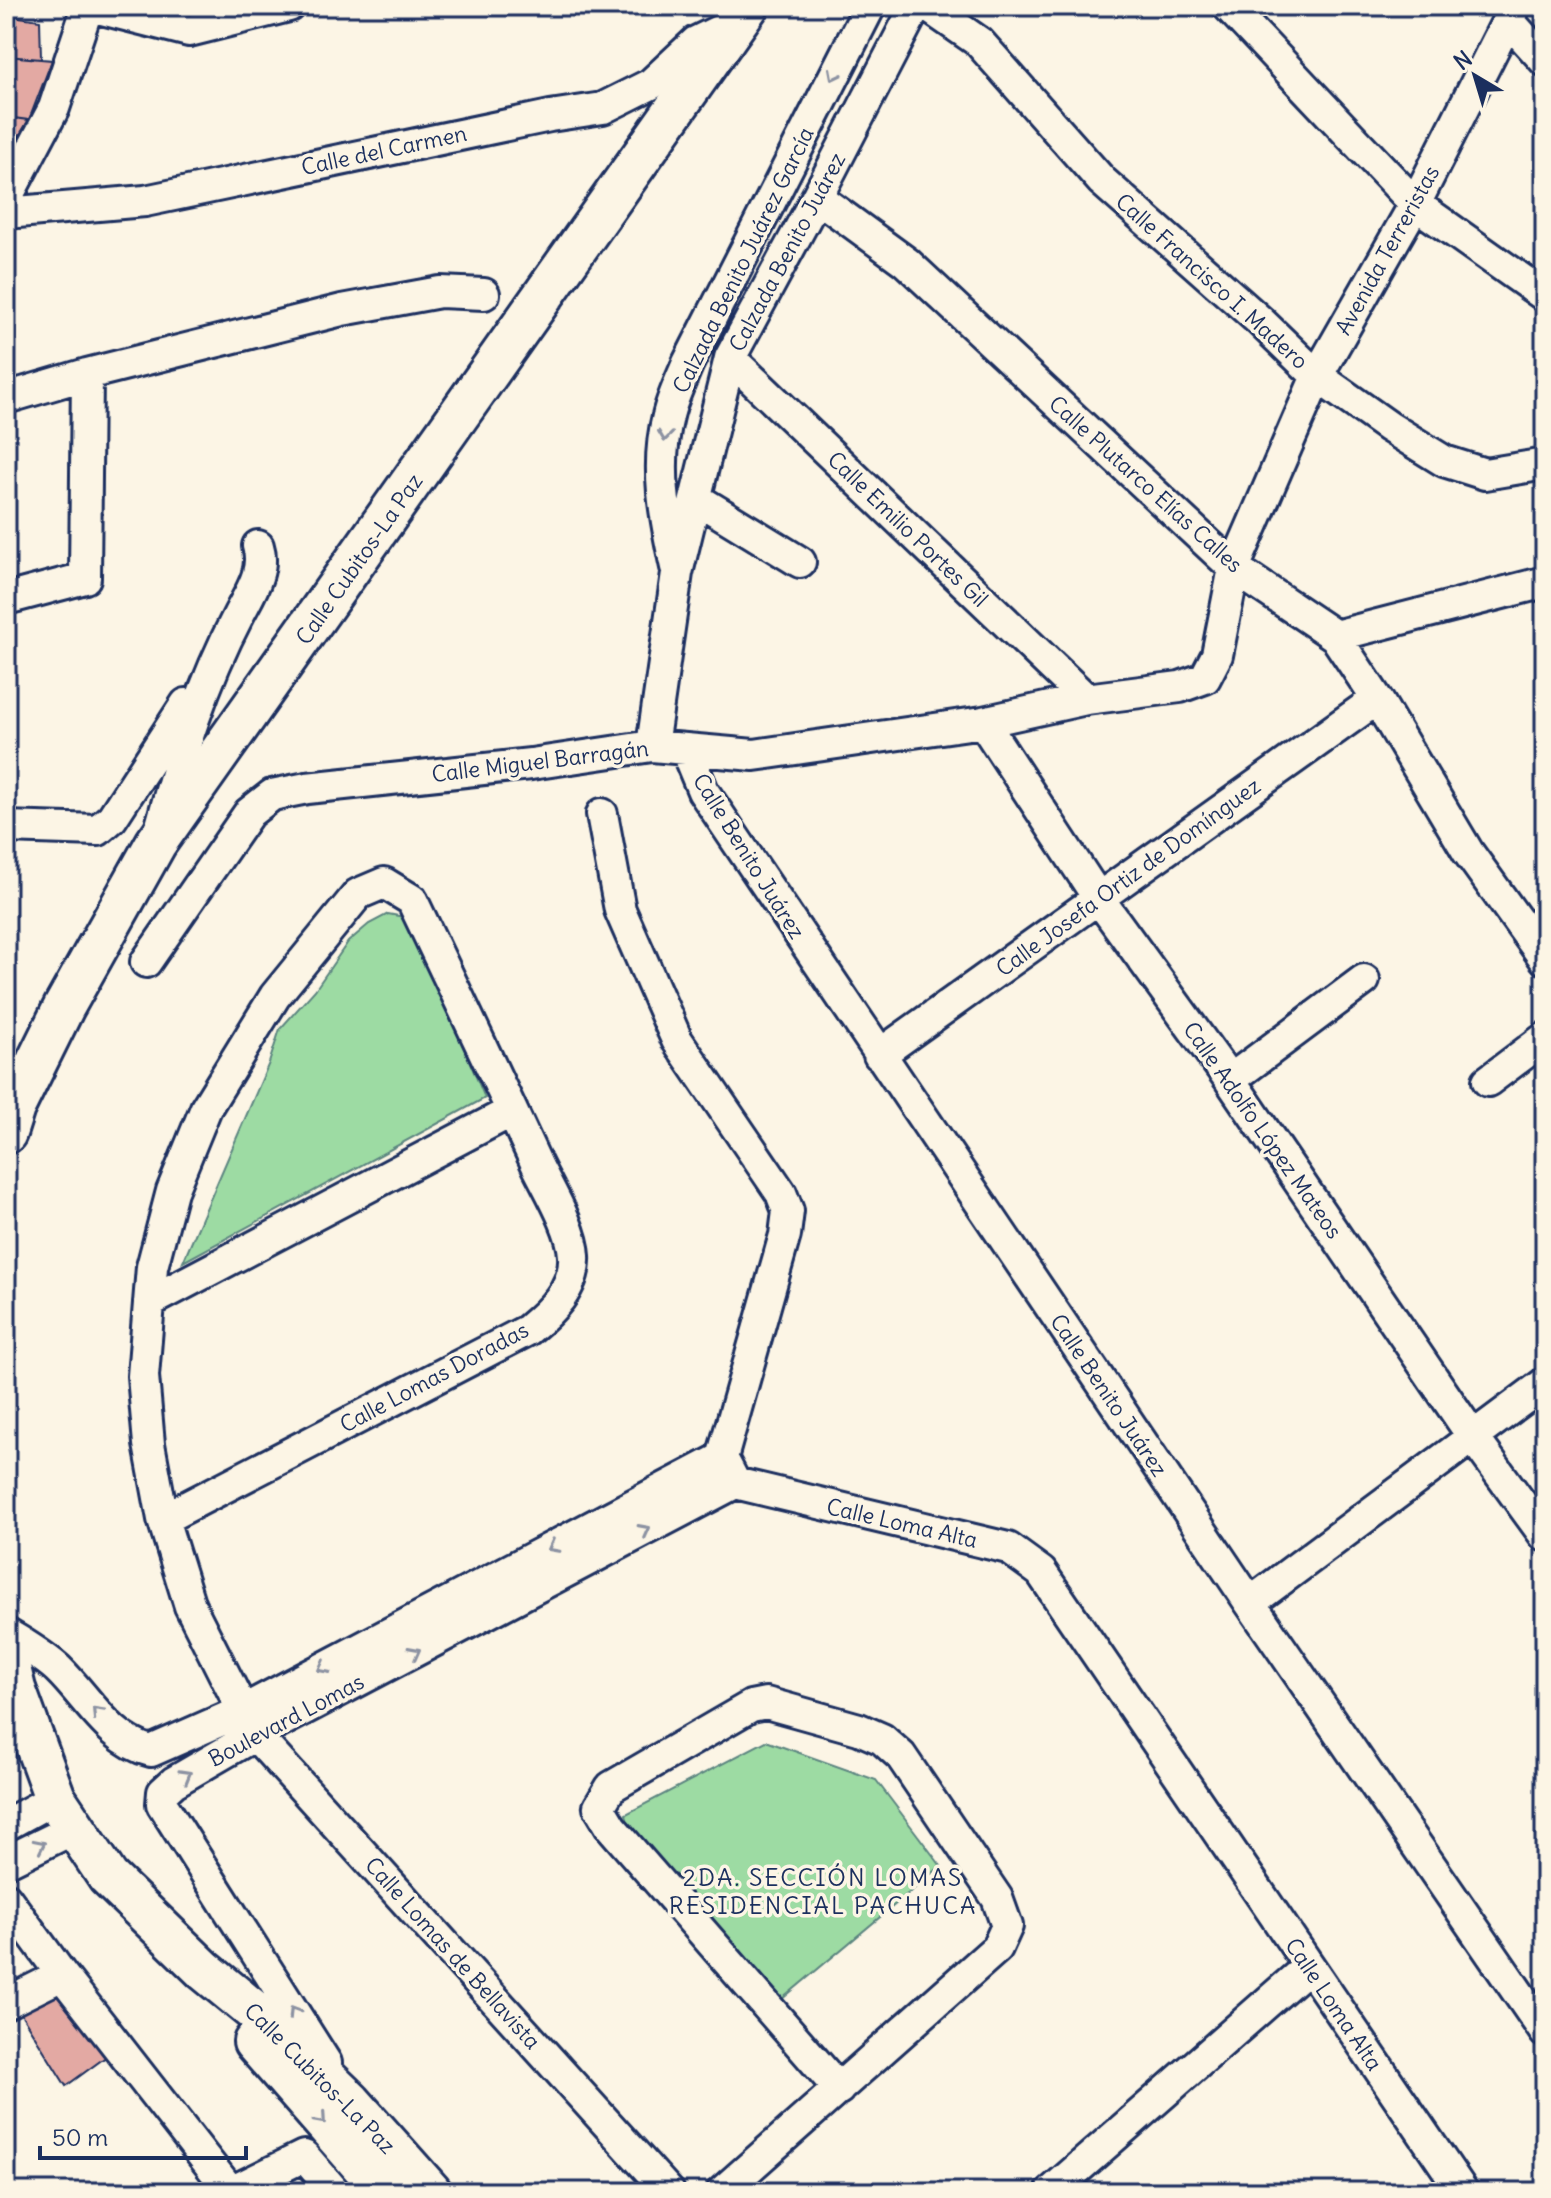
<svg xmlns="http://www.w3.org/2000/svg" width="1551" height="2198" font-family="Delius,sans-serif">
  <style>
    .green { fill: #9ddba3; stroke: #5c8580; stroke-width: 2 }
    .building { fill: #e3a9a3; stroke: #1b2f5e; stroke-width: 2 }
    .lines { fill: none; stroke-linecap: round; stroke-linejoin: round }
    .minor-casing { stroke: #1b2f5e; stroke-width: 36 }
    .major-casing { stroke: #1b2f5e; stroke-width: 46 }
    .minor { stroke: #fcf5e5; stroke-width: 30 }
    .major { stroke: #fcf5e5; stroke-width: 40 }
    .oneway { stroke: #8c92a2 }
    .labels { text-anchor: middle; stroke-width: 7; stroke-linejoin: round; paint-order: stroke }
    .street-label { font-size: 22px; fill: #1b2f5e; stroke: #fcf5e5 }
    .neighbourhood-label { font-size: 24px; letter-spacing: 2px; fill: #1b2f5e; stroke: #fcf5e5 }
  </style>
  <rect width="100%" height="100%" fill="#fcf5e5"/>
  <filter id="ink" filterUnits="userSpaceOnUse"><feTurbulence type="fractalNoise" baseFrequency=".0125" numOctaves="2"/><feDisplacementMap in="SourceGraphic" scale="16" xChannelSelector="R" yChannelSelector="G"/><feConvolveMatrix kernelMatrix="1 2 1 2 8 2 1 2 1" color-interpolation-filters="sRGB"/></filter>
  <g filter="url(#ink)">
    <path class="green" d="M 388,914 L 409,918 L 485,1098 L 183,1262 L 269,1063 L 280,1029 L 315,990 L 348,942 L 369,924 Z
      M 766,1741 L 876,1780 L 941,1866 L 782,1999 L 628,1826 L 626,1814 Z"/>
    <path class="building" d="M 6,15 L 40,20 L 41,59 L 6,56 Z
      M 6,56 L 52,60 L 29,120 L 6,117 Z
      M 6,117 L 29,120 L 8,153 L 6,153 Z
      M 56,1991 L 107,2056 L 66,2086 L 18,2009 Z"/>
    <g class="lines">
      <defs>
        <path id="minor" d="M 90,6 L 189,31 L 289,6
          M 927,6 L 979,42 L 1102,181 L 1260,321 L 1317,376 L 1389,427 L 1444,461 L 1485,474 L 1545,464
          M 1228,6 L 1415,204 L 1545,296
          M 1509,21 L 1545,61
          M 817,197 L 906,262 L 1234,568 L 1335,636 L 1377,699 L 1468,852 L 1545,959
          M 6,199 L 54,108 L 88,6
          M 6,213 L 145,201 L 550,116 L 603,108 L 651,84 L 696,42 L 735,23
          M 730,358 L 1086,699
          M 6,398 L 87,374 L 342,310 L 440,292 L 484,294
          M 697,499 L 800,562
          M 676,567 C 665,518 655,466 668,416 C 672,398 681,380 688,363 L 870,6
          M 6,599 L 85,578 L 87,374
          M 1335,636 L 1545,582
          M 983,722 L 1099,899 L 1230,1080 L 1473,1437 L 1545,1536
          M 652,746 L 677,573 L 730,358 L 817,197 L 916,6
          M 686,750 L 703,791 L 1250,1603 L 1545,2032
          M 602,814 L 620,910 L 677,1040 L 781,1193 L 788,1211 L 785,1235 L 722,1458 L 735,1483 L 1008,1548 L 1041,1572 L 1463,2192
          M 161,826 C 181,753 203,683 238,616 C 249,594 266,571 258,546
          M 6,827 L 98,830 L 112,818 L 186,704
          M 146,962 L 249,813 L 272,795 L 307,788 L 531,764 L 652,746 L 754,755 L 983,722 L 1086,699 L 1180,687 L 1205,678 L 1217,655 L 1234,568 L 1317,376 L 1415,204 L 1515,6
          M 879,1055 L 1377,699
          M 1230,1080 L 1364,980
          M 1488,1081 L 1545,1038
          M 149,1302 L 512,1111
          M 163,1519 L 528,1330 C 550,1312 576,1288 574,1256 C 573,1229 549,1190 537,1165 C 496,1076 454,988 412,900 L 384,883 L 358,894 L 275,996 L 206,1108 L 172,1191 L 152,1267 L 143,1376 L 149,1444 L 163,1519 L 190,1606 L 255,1735 L 669,2192
          M 1250,1603 L 1545,1383
          M 6,1633 C 23,1644 43,1655 58,1669 C 87,1697 110,1741 151,1751 L 242,1711 L 722,1458
          M 6,1825 L 55,1798
          M 6,1862 L 75,1828
          M 6,1898 L 62,1975 L 231,2192
          M 6,2003 L 62,1975
          M 326,2063 L 162,1804 L 163,1792 L 174,1782 L 255,1735 L 735,1483
          M 231,2192 L 304,2156 L 335,2192
          M 722,2192 L 997,1948 L 1007,1926 L 997,1898 L 901,1756 L 882,1739 L 859,1729 L 766,1703 L 751,1706 L 611,1787 L 599,1807 L 611,1827 L 839,2089
          M 1051,2192 L 1309,1966"/>
        <path id="major" d="M 6,1133 L 14,1108 L 64,1007 L 156,843 L 748,6
          M 6,1651 L 15,1689 L 55,1798 L 108,1877 L 204,1970 L 270,2024 L 351,2102 L 431,2192
          M 254,2042 L 385,2192"/>
      </defs>
      <use href="#minor" class="minor-casing"/>
      <use href="#major" class="major-casing"/>
      <use href="#minor" class="minor"/>
      <use href="#major" class="major"/>
    </g>
    <defs><path id="oneway-chevron" d="M-2-3.5L2.5 0L-2 3.5" fill="none" stroke-width="1.6" stroke-linecap="round" stroke-linejoin="round" transform="scale(2)"/></defs>
    <g class="oneway">
      <use href="#oneway-chevron" transform="translate(834 75) rotate(117)"/>
      <use href="#oneway-chevron" transform="translate(665 436) rotate(97)"/>
      <use href="#oneway-chevron" transform="translate(645 1530) rotate(-28)"/>
      <use href="#oneway-chevron" transform="translate(553 1547) rotate(152)"/>
      <use href="#oneway-chevron" transform="translate(415 1652) rotate(-28)"/>
      <use href="#oneway-chevron" transform="translate(323 1668) rotate(152)"/>
      <use href="#oneway-chevron" transform="translate(97 1712) rotate(-133)"/>
      <use href="#oneway-chevron" transform="translate(186 1775) rotate(-30)"/>
      <use href="#oneway-chevron" transform="translate(40 1845) rotate(-26)"/>
      <use href="#oneway-chevron" transform="translate(294 2012) rotate(-122)"/>
      <use href="#oneway-chevron" transform="translate(321 2119) rotate(49)"/>
    </g>
  </g>
  <g class="labels">
    <g class="street-label">
      <text transform="translate(384 150) rotate(-12)" y="8">Calle del Carmen</text>
      <text transform="translate(1387 250) rotate(-61)" y="8">Avenida Terreristas</text>
      <text transform="translate(787 252) rotate(-62)" y="8">Calzada Benito Juárez</text>
      <text transform="translate(743 260) rotate(-64)" y="8">Calzada Benito Juárez García</text>
      <text transform="translate(1212 281) rotate(42)" y="8">Calle Francisco I. Madero</text>
      <text transform="translate(1146 484) rotate(42)" y="8">Calle Plutarco Elías Calles</text>
      <text transform="translate(908 529) rotate(44)" y="8">Calle Emilio Portes Gil</text>
      <text transform="translate(359 559) rotate(-55)" y="8">Calle Cubitos-La Paz</text>
      <text transform="translate(540 761) rotate(-7)" y="8">Calle Miguel Barragán</text>
      <text transform="translate(749 856) rotate(58)" y="8">Calle Benito Juárez</text>
      <text transform="translate(1128 877) rotate(-36)" y="8">Calle Josefa Ortiz de Domínguez</text>
      <text transform="translate(1263 1130) rotate(55)" y="8">Calle Adolfo López Mateos</text>
      <text transform="translate(434 1377) rotate(-28)" y="8">Calle Lomas Doradas</text>
      <text transform="translate(1109 1395) rotate(56)" y="8">Calle Benito Juárez</text>
      <text transform="translate(902 1523) rotate(13)" y="8">Calle Loma Alta</text>
      <text transform="translate(286 1720) rotate(-28)" y="8">Boulevard Lomas</text>
      <text transform="translate(453 1953) rotate(48)" y="8">Calle Lomas de Bellavista</text>
      <text transform="translate(1334 2004) rotate(56)" y="8">Calle Loma Alta</text>
      <text transform="translate(320 2078) rotate(45)" y="8">Calle Cubitos-La Paz</text>
    </g>
    <g class="neighbourhood-label">
      <text x="823" y="1886">2DA. SECCIÓN LOMAS<tspan x="823" dy="28">RESIDENCIAL PACHUCA</tspan></text>
    </g>
  </g>
  <rect width="1551" height="2198" fill="none" stroke="#fcf5e5" stroke-width="32"/>
  <rect x="16" y="16" width="1519" height="2166" fill="none" stroke="#1b2f5e" stroke-width="3" filter="url(#ink)"/>
  <g transform="translate(1475 76) rotate(322)" stroke="#fcf5e5" stroke-width="6" paint-order="stroke">
  <path d="M0-6L14 30L0 20L-14 30Z" fill="#1b2f5e"/>
  <text y="-12" font-size="22" font-weight="bold" text-anchor="middle" fill="#1b2f5e">N</text>
  </g>
  <path d="M40 2146v12h206v-12" fill="none" stroke="#1b2f5e" stroke-width="4"/>
  <text x="52" y="2146" font-size="24" fill="#1b2f5e" stroke="#fcf5e5" stroke-width="6" paint-order="stroke">50 m</text>
</svg>
